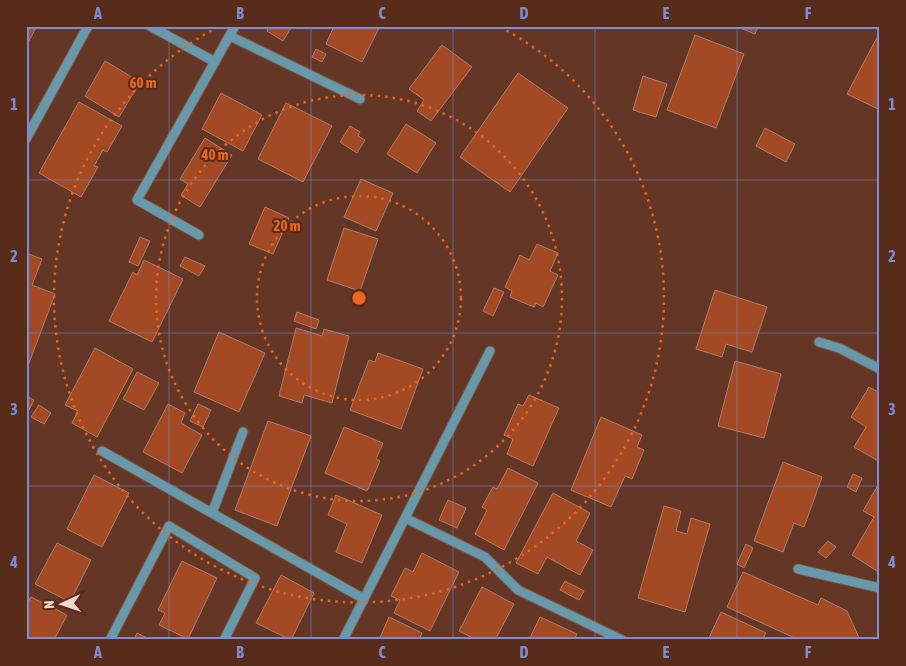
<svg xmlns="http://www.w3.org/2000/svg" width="906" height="666" font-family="'Asap Condensed',sans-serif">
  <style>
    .building { fill: #a34924; stroke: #b17d6a }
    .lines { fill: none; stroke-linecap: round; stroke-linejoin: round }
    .minor-casing { stroke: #7d5343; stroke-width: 11 }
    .minor { stroke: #6899aa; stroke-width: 9 }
    .grid { fill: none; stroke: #7e8cd3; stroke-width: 1; stroke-opacity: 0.55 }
    .ring { fill: none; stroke: #e9661f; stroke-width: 2.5; stroke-dasharray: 2.5 5 }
    .centre { fill: #e9661f; stroke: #582c1a; stroke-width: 2.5 }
    .ring-label { font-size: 15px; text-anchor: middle; font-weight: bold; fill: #e9661f; stroke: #582c1a; stroke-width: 4; stroke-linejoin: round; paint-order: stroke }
    .neatline { fill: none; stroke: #7e8cd3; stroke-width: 2 }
    .grid-label { font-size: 16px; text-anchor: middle; font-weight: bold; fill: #7e8cd3 }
  </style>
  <rect width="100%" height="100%" fill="#633625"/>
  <path class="building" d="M 26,26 L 37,26 L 26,46 Z
    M 269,26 L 292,26 L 283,41 L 267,31 Z
    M 334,26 L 380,26 L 362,62 L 326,44 Z
    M 735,26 L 758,26 L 755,34 Z
    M 880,32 L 880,110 L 847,94 Z
    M 695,35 L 744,54 L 716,128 L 667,110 Z
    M 442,45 L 472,67 L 431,121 L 417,111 L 424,100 L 409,89 Z
    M 316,49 L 326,54 L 322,62 L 312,57 Z
    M 105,61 L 140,82 L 119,117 L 85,96 Z
    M 518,73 L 568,108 L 510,192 L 460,157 Z
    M 643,76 L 667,84 L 656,117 L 633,110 Z
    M 221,93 L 262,115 L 243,151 L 202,129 Z
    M 79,102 L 122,126 L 107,152 L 103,150 L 94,166 L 98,167 L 81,197 L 39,173 Z
    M 286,103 L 332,126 L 303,182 L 258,159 Z
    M 406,124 L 436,143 L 417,173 L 387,154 Z
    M 350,126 L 360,132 L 358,136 L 365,140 L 357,153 L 340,142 Z
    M 765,128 L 795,144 L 786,162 L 756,146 Z
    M 205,138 L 232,155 L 200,207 L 181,195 L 188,184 L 180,179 Z
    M 361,179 L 393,193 L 376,231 L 344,217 Z
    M 265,207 L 289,218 L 273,254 L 249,244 Z
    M 344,228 L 378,239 L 360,291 L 327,280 Z
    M 140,237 L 150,241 L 138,266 L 129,262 Z
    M 537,244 L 558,253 L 550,271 L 558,275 L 543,307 L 536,303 L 534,307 L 510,297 L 512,291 L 505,287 L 520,255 L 529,260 Z
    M 26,253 L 42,259 L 32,285 L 55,294 L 26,371 Z
    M 185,257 L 205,266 L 199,276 L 180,266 Z
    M 144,260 L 183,279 L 152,342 L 109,321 L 133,272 L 137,275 Z
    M 494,288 L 504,292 L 493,316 L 483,311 Z
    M 715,290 L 767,307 L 752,352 L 726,344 L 722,357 L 696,349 Z
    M 297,312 L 319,320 L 316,329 L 294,321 Z
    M 296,328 L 322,336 L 324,329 L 349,336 L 332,403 L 304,395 L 302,403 L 279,396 Z
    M 219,332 L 265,353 L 239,412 L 194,392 Z
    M 95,348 L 133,369 L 97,437 L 72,423 L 78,411 L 65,405 Z
    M 378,353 L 423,369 L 401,429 L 350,410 L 369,360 L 375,362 Z
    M 735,361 L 781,374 L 764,438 L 718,426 Z
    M 137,372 L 159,383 L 144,410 L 123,399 Z
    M 869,387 L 880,393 L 880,462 L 854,447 L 866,427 L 851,417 Z
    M 529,395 L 559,408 L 533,466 L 507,454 L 513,439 L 504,435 L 518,404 L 523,406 Z
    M 26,396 L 34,400 L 27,414 L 26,414 Z
    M 168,404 L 185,413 L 181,423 L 202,435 L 182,473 L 143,452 Z
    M 198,404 L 211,410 L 203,427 L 190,421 Z
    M 39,405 L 51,413 L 44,424 L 31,417 Z
    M 601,417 L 642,435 L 637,447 L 644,450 L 632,479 L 625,476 L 611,507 L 571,490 Z
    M 268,421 L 311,436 L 277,526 L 235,510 Z
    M 344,427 L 383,443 L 376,459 L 380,461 L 367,491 L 325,473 Z
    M 783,462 L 822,477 L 804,527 L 794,523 L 783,552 L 754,541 Z
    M 508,468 L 538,483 L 504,550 L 475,534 L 487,510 L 482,507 L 493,487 L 497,489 Z
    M 853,474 L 862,478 L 856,492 L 847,487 Z
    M 94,475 L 129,493 L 102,547 L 67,529 Z
    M 877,487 L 880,489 L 880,573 L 852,555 L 874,517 L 863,511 Z
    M 553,493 L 590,513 L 576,541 L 593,550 L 580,575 L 547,557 L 538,574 L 516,563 Z
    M 336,495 L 382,515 L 362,563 L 336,552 L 347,524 L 328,515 Z
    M 448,500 L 466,508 L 457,528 L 439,520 Z
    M 664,506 L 681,511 L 676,531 L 687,534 L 691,518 L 710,524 L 685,612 L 638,598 Z
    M 828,541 L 836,547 L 826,558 L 818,552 Z
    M 57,543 L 91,560 L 70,602 L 35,584 Z
    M 746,544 L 753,548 L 744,568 L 737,564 Z
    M 422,553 L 459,572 L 430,631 L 394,613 L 400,600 L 391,596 L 405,568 L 413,572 Z
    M 182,561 L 217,578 L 188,639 L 159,625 L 165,613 L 158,610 Z
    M 743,572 L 818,605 L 821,598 L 847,611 L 860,640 L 799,640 L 727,607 Z
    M 281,575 L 314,593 L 291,640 L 256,623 Z
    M 565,581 L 584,591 L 579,600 L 560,590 Z
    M 482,587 L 514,604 L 495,640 L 477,640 L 459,631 Z
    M 31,597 L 67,615 L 54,640 L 26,640 L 26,606 Z
    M 721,612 L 766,633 L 762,640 L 708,640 Z
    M 389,617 L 422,633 L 419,640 L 379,640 Z
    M 540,617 L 577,634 L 574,640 L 529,640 Z
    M 137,633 L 151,640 L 134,640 Z"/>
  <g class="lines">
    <defs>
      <path id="minor" d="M 150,26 L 215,62
        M 230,36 L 360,99
        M 26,139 L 88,26
        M 199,235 L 137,200 L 235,26
        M 819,342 L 839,348 L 880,369
        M 102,451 L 364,599
        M 212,513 L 243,432
        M 405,518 L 485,557 L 518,590 L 622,640
        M 798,569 L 880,588
        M 110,640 L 169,526 L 255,578 L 224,640
        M 343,640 L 490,351"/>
    </defs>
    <use href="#minor" class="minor-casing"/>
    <use href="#minor" class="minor"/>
  </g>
  <path class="grid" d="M 169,26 L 169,640M 311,26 L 311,640M 453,26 L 453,640M 595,26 L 595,640M 737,26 L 737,640M 26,180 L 880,180M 26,333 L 880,333M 26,486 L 880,486"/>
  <g class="ring">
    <circle cx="359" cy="298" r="102"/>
    <circle cx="359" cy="298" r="203"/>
    <path d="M500 27A305 305 0 1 1 218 27"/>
  </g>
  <circle cx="359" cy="298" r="8" class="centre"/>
  <g class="ring-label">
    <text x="143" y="88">60 m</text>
    <text x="215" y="160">40 m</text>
    <text x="287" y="231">20 m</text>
  </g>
  <rect width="906" height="666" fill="none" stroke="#582c1a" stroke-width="55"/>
  <g transform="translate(62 604) rotate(267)" stroke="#582c1a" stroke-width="4" paint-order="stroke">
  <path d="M0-4L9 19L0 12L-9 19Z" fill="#f4d7cc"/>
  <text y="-8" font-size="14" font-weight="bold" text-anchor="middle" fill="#f4d7cc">N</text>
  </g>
  <rect x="28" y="28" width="850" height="610" class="neatline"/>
  <g class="grid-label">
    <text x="98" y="19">A</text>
    <text x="240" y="19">B</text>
    <text x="382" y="19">C</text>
    <text x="524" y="19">D</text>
    <text x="666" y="19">E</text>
    <text x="808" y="19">F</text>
    <text x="14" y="110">1</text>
    <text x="892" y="110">1</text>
    <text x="14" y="262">2</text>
    <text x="892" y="262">2</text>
    <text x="14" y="415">3</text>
    <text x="892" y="415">3</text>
    <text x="14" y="568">4</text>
    <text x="892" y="568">4</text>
    <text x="98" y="658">A</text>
    <text x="240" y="658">B</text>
    <text x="382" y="658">C</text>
    <text x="524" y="658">D</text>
    <text x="666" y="658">E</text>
    <text x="808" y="658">F</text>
  </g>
</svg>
